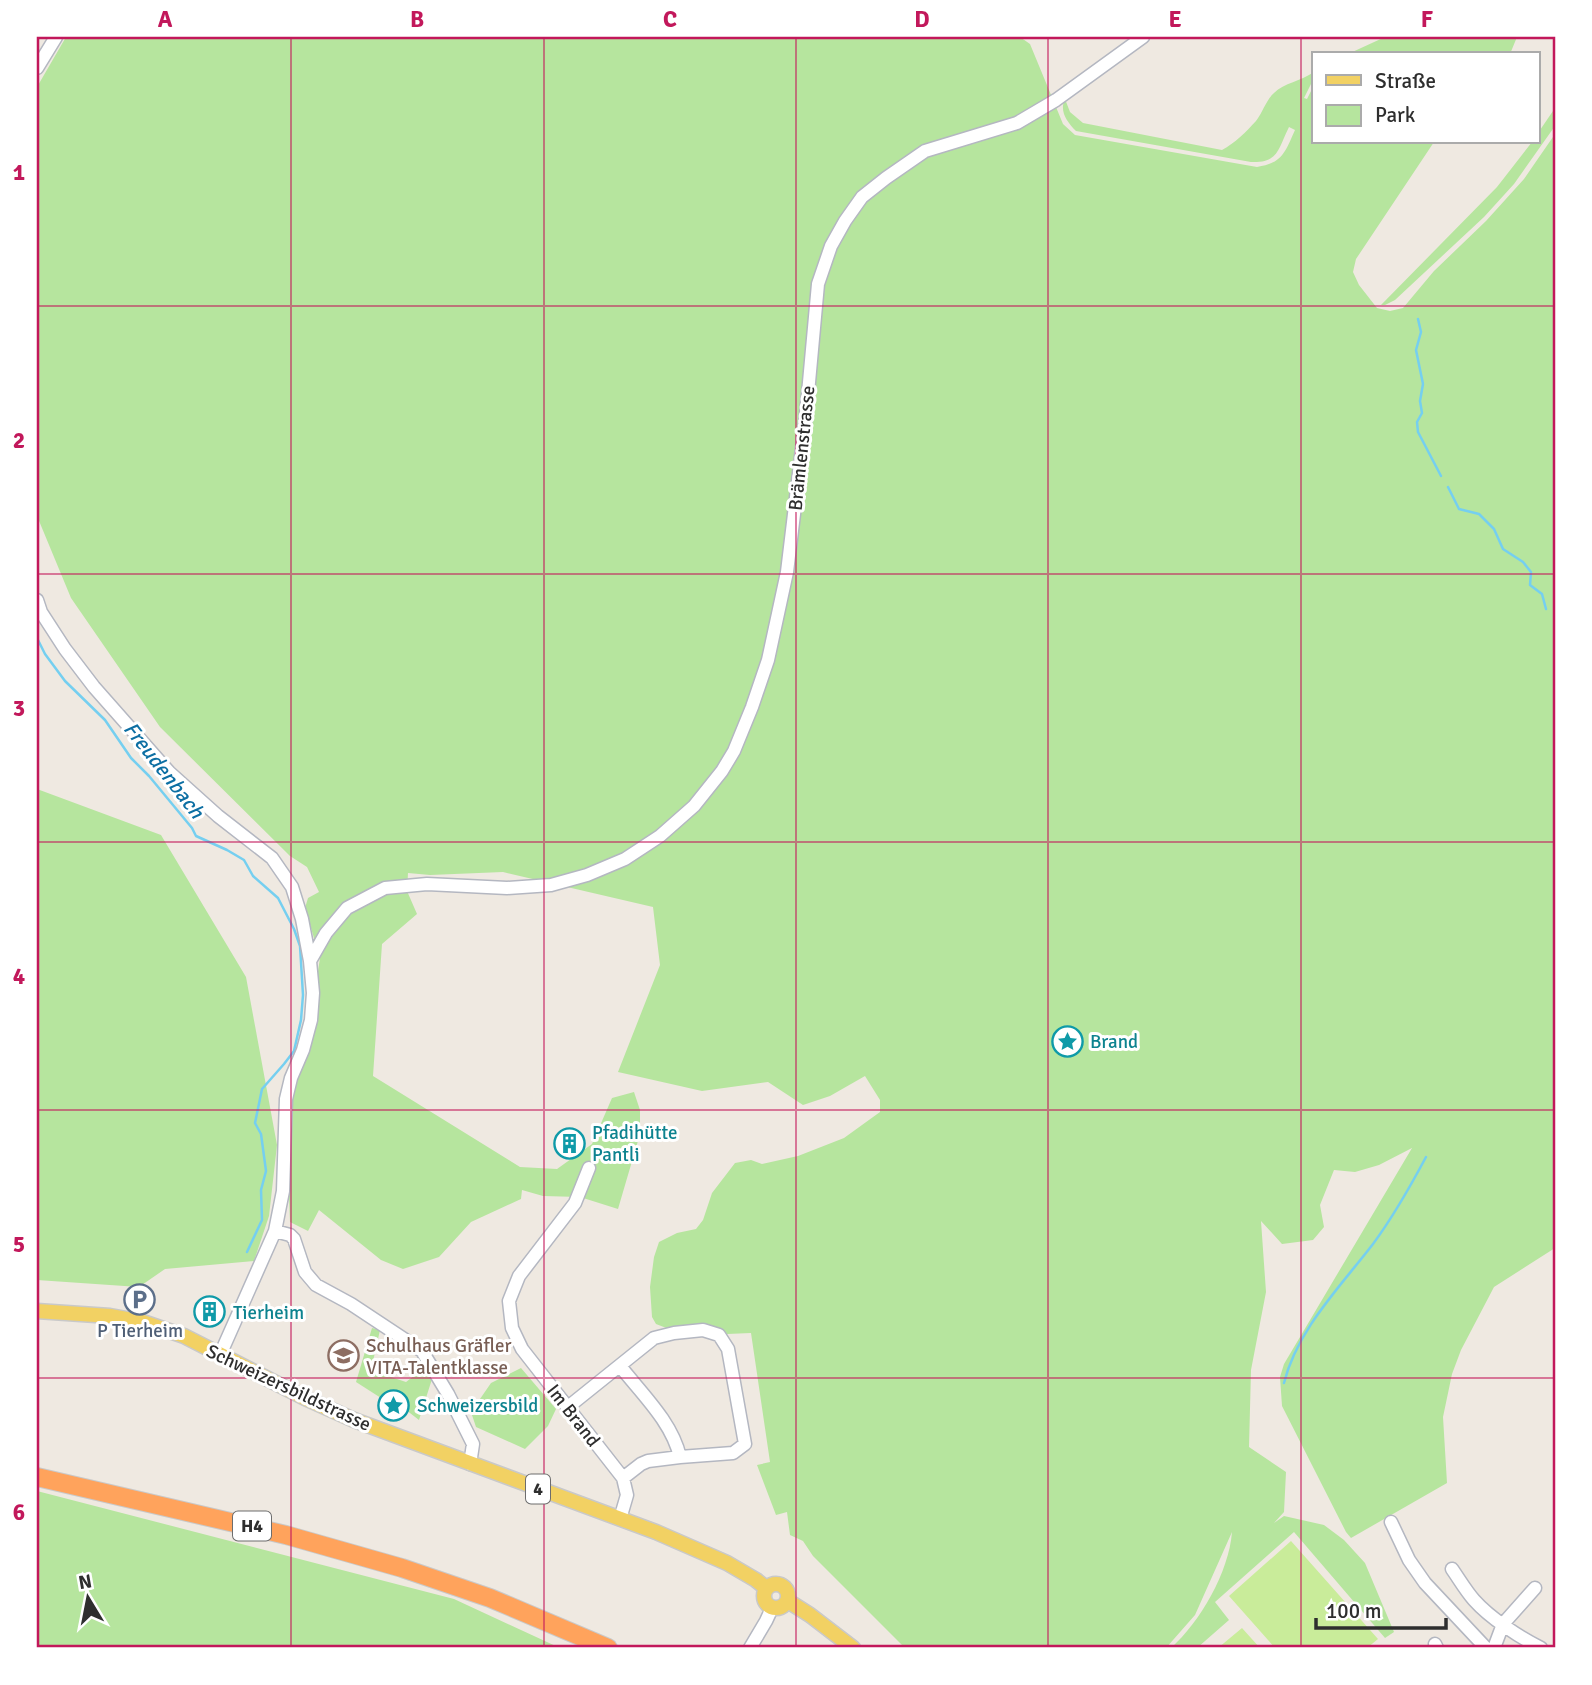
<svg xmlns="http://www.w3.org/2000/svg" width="1592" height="1685" font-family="Signika,sans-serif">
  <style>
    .green { fill: #b6e59e }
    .pitch { fill: #c9ec9a }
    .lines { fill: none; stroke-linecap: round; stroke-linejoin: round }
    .stream { stroke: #75cff0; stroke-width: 2.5 }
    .minor-casing { stroke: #b4b7c1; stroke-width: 15 }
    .major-casing { stroke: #c9c9c9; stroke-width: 17 }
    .highway-casing { stroke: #c9c9c9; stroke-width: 20 }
    .minor { stroke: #fff; stroke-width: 12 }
    .major { stroke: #f2d163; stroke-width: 14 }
    .highway { stroke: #ffa35c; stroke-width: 18 }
    .grid { fill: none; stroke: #c2185b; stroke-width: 2; stroke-opacity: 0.55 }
    .labels { text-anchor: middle; stroke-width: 6; stroke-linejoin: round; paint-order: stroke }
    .shield { fill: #fff; stroke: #6d6d6d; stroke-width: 2 }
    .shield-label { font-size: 18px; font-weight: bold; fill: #2e2e2e }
    .street-label { font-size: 19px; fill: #2e2e2e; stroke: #fff }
    .culture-label { font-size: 19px; fill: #0d838f; stroke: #fff; text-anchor: start }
    .service-label { font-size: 19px; fill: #4e5e75; stroke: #fff }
    .education-label { font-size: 19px; fill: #785e54; stroke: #fff; text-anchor: start }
    .water-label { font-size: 21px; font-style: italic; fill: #0d6fa3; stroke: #fff }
    .neatline { fill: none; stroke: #c2185b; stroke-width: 2.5 }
    .grid-label { font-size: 23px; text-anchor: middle; font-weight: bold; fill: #c2185b }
  </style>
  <rect width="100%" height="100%" fill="#efe9e1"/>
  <path class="green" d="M 66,37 L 1020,37 L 1030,44 L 1063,124 L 1075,135 L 1257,167 C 1283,163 1285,152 1295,130 L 1289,127 C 1278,149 1279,163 1251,162 L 1076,131 C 1067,122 1059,111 1065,99 L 1070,112 L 1083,123 L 1222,150 C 1235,143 1246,132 1256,121 C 1263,112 1266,100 1274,93 C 1284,83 1301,81 1314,72 L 1314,78 L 1304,98 L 1307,99 L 1314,85 L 1314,142 L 1434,142 L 1356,259 L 1353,272 L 1359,285 L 1377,308 L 1390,311 L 1403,308 L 1434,271 L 1486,221 L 1524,179 L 1555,134 L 1555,1248 L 1494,1287 L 1461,1350 L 1452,1374 L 1443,1417 L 1447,1483 L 1351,1538 L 1346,1532 L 1282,1406 L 1280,1377 L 1284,1364 L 1412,1148 L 1379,1165 L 1355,1172 L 1334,1170 L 1320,1205 L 1324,1227 L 1313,1240 L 1282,1244 L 1261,1221 L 1266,1292 L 1251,1370 L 1249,1447 L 1286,1472 L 1284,1512 L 1274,1523 L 1284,1516 L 1324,1525 L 1344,1540 L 1365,1563 L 1394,1632 L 1385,1638 L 1294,1532 L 1215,1602 L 1229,1620 L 1197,1648 L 1171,1648 C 1200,1622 1229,1572 1232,1532 L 1195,1615 L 1166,1648 L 905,1648 L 813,1556 L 803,1541 L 790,1535 L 787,1512 L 776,1515 L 757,1465 L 770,1462 L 751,1333 L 727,1334 L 703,1326 L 669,1329 L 656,1324 L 652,1317 L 650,1287 L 654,1257 L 659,1242 L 677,1233 L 696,1229 L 703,1220 L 712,1193 L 735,1163 L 751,1160 L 762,1164 L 798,1156 L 844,1138 L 880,1112 L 880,1100 L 865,1076 L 830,1096 L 803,1105 L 768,1082 L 702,1091 L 618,1072 L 660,965 L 653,907 L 503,872 L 430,875 L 408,873 L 407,891 L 417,914 L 382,944 L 373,1076 L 520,1167 L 557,1169 L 592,1144 L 612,1098 L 634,1092 L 640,1110 L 640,1134 L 618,1209 L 580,1197 L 543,1196 L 522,1190 L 521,1199 L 471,1222 L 439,1257 L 403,1269 L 381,1260 L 319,1210 L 308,1231 L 290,1222 L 288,1171 L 291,1098 L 306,1050 L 320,958 L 305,908 L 308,898 L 319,892 L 307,867 L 290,856 L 160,727 L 71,598 L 37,516 L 37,87 Z
    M 1385,37 L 1517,37 L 1510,54 L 1348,54 Z
    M 1555,108 L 1555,126 L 1514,184 L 1484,217 L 1395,300 L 1385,305 L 1381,305 L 1497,187 L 1532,142 L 1538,142 L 1538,133 Z
    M 37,789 L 161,835 L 246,977 L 277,1145 L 269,1216 L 254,1261 L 165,1269 L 139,1287 L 37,1280 Z
    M 372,1328 L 380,1330 L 372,1366 L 385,1375 L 406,1382 L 423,1369 L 432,1379 L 419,1420 L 397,1403 L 381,1398 L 356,1382 Z
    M 521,1368 L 556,1409 L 548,1426 L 525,1449 L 476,1427 L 471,1412 L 491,1383 Z
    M 37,1491 L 454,1599 L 560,1648 L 37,1648 Z"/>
  <path class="pitch" d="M 1291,1541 L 1378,1639 L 1367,1648 L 1275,1648 L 1229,1596 Z
    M 1242,1628 L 1260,1648 L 1218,1648 Z"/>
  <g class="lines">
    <path class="stream" d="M 1418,319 L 1421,332 L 1416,350 L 1423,384 L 1420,401 L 1422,413 L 1417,422 L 1418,432 L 1441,476
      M 1448,487 L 1459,509 L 1479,514 L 1494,529 L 1503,549 L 1523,562 L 1531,572 L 1530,585 L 1542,594 L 1546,609
      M 37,638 L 45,654 L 65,681 L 105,720 L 131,758 L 149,776 L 192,828 L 196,836 L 227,850 L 244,860 L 253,876 L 278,898 L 294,929 L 300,946 L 303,995 L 301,1020 L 294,1051 L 284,1064 L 262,1089 L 255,1123 L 261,1134 L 266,1171 L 261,1190 L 262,1220 L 247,1252
      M 1284,1383 C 1297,1330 1340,1287 1373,1244 C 1393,1217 1410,1187 1426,1157"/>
    <defs>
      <path id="minor" d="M 37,68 L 56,37
        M 37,600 L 41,612 L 65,649 L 94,687 L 169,772 L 218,816 L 272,858 L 292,887 L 302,919 L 310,961 L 313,993 L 311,1020 L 303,1050 L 291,1078 L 286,1099 L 283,1191 L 275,1231 L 220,1355
        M 310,961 L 326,933 L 347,908 L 385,888 L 427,884 L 507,888 L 551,885 L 587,875 L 625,859 L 660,836 L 694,806 L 722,771 L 734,751 L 752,707 L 768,660 L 787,572 L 806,415 L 818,284 L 831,246 L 845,221 L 862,197 L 886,178 L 925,151 L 1017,123 L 1056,100 L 1143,37
        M 589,1168 L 575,1203 L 519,1276 L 509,1301 L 512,1328 L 522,1349 L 623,1478 L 627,1495 L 620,1519
        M 275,1231 L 290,1235 L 294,1239 L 305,1272 L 316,1285 L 351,1304 L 422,1351 L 448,1394 L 473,1444 L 470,1464
        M 620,1366 C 642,1394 672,1422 680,1457
        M 568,1407 L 654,1338 L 674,1333 L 703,1330 L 719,1335 L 728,1349 L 745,1444 L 733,1453 L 680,1457 L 648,1461 L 641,1464 L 623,1478
        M 1391,1522 L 1409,1560 L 1425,1583 L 1486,1648
        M 1452,1569 C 1459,1579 1466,1591 1474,1600 C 1490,1618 1519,1637 1541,1648
        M 1435,1644 L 1437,1648
        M 750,1648 L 766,1621 L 772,1608
        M 1494,1648 L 1503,1624 L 1535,1588"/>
      <path id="major" d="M 37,1311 L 110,1316 L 143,1322 L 184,1336 L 305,1398 L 354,1420 L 656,1532 L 727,1563 L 756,1580 L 766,1588
        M764 1596a12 12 0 1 1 24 0a12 12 0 1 1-24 0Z
        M 788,1601 L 810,1615 L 853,1648"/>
      <path id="highway" d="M 37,1477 L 286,1535 L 402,1568 L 490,1598 L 608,1648"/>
    </defs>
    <use href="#minor" class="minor-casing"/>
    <use href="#major" class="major-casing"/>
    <use href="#highway" class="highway-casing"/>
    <use href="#minor" class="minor"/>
    <use href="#major" class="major"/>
    <use href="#highway" class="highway"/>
  </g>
  <path class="grid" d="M 291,37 L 291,1648M 544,37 L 544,1648M 796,37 L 796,1648M 1048,37 L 1048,1648M 1301,37 L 1301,1648M 37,306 L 1555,306M 37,574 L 1555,574M 37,842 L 1555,842M 37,1110 L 1555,1110M 37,1378 L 1555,1378"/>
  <defs>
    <symbol id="sight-ring" viewBox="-11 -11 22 22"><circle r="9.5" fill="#fff" stroke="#0f9aa8" stroke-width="1.5"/><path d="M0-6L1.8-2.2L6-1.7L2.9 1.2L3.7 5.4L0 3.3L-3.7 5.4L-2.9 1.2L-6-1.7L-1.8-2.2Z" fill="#0f9aa8"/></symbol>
    <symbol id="building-ring" viewBox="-11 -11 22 22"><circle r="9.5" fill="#fff" stroke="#0f9aa8" stroke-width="1.5"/><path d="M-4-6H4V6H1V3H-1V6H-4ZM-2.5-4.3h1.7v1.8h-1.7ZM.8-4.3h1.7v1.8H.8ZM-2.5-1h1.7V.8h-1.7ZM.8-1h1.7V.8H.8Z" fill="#0f9aa8"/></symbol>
    <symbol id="parking-ring" viewBox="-11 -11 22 22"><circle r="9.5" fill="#fff" stroke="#5c6f8a" stroke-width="1.5"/><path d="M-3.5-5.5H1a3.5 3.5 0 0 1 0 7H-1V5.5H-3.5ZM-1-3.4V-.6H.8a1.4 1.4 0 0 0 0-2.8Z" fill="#5c6f8a"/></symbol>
    <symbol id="school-ring" viewBox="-11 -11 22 22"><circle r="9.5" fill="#fff" stroke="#8d6e63" stroke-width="1.5"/><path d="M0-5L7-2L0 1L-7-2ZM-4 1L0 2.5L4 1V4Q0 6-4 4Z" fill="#8d6e63"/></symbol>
  </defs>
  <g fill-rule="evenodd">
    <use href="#sight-ring" x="1050" y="1024" width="35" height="35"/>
    <use href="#building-ring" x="552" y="1126" width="35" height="35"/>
    <use href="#parking-ring" x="122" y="1282" width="35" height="35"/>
    <use href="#building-ring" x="192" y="1294" width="35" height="35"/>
    <use href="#school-ring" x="326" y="1338" width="35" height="35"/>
    <use href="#sight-ring" x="376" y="1388" width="35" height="35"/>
  </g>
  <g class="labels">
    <g class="shield">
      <rect x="526" y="1474.5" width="24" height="29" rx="5"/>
      <rect x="233" y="1511.5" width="38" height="29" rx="5"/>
    </g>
    <g class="shield-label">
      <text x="538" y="1495">4</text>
      <text x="252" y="1532">H4</text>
    </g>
    <g class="street-label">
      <text transform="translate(801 448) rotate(-84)" y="7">Brämlenstrasse</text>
      <text transform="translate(289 1387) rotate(25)" y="7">Schweizersbildstrasse</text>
      <text transform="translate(574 1415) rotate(52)" y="7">Im Brand</text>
    </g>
    <g class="culture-label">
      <text x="1090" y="1048">Brand</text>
      <text x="592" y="1139">Pfadihütte<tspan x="592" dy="22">Pantli</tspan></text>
      <text x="233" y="1319">Tierheim</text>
      <text x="417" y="1412">Schweizersbild</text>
    </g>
    <g class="service-label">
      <text x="140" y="1337">P Tierheim</text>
    </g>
    <g class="education-label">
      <text x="366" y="1352">Schulhaus Gräfler<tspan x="366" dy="22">VITA-Talentklasse</tspan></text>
    </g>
    <g class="water-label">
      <text transform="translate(164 770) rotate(52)" y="7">Freudenbach</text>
    </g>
  </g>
  <rect width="1592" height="1685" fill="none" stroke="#ffffff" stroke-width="77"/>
  <rect x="1312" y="52" width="228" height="91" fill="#ffffff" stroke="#ababab" stroke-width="2"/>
  <rect x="1326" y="75" width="35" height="10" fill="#f2d163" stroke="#ababab" stroke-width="2"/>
  <text x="1375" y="88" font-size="21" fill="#2e2e2e">Straße</text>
  <rect x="1326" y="105" width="35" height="21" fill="#b6e59e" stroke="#ababab" stroke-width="2"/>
  <text x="1375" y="122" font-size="21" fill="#2e2e2e">Park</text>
  <g transform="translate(88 1598) rotate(350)" stroke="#ffffff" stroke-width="5" paint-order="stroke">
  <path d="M0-5L12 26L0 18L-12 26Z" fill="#2e2e2e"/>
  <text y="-10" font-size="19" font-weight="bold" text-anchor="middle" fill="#2e2e2e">N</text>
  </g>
  <path d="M1316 1618v10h130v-10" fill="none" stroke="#2e2e2e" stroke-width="3.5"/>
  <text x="1326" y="1618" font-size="21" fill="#2e2e2e" stroke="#ffffff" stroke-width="5" paint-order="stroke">100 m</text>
  <rect x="38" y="38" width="1516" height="1608" class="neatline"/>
  <g class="grid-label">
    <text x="165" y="27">A</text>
    <text x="417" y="27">B</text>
    <text x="670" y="27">C</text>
    <text x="922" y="27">D</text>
    <text x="1175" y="27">E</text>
    <text x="1427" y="27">F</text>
    <text x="19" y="180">1</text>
    <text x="19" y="448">2</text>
    <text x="19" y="716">3</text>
    <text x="19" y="984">4</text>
    <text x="19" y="1252">5</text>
    <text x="19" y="1520">6</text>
  </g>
</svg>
